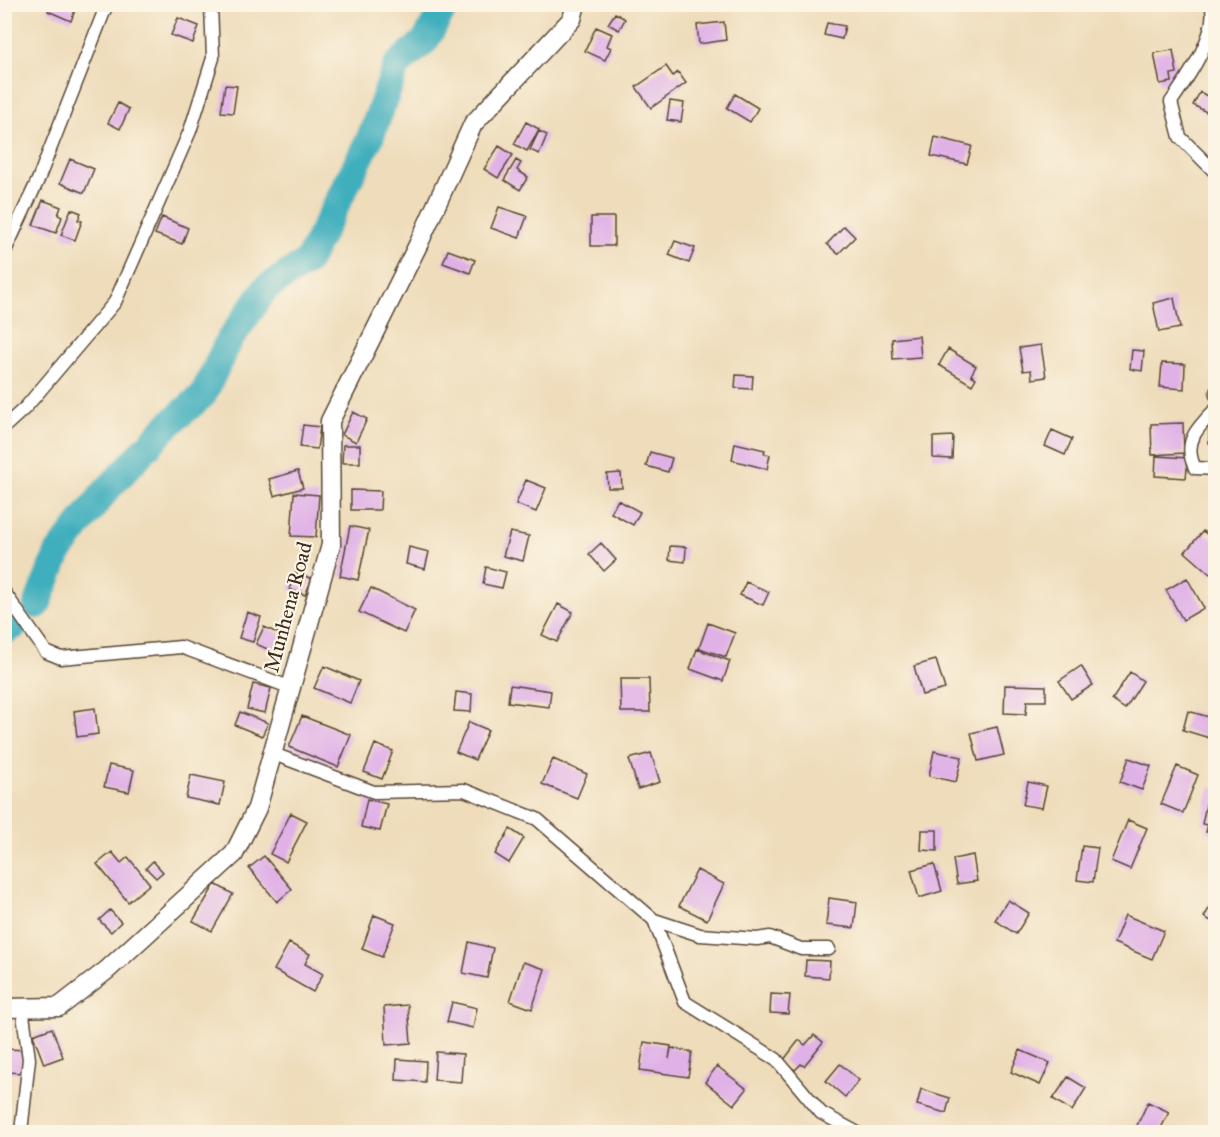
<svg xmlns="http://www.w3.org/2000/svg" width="1220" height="1137" font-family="'IM FELL Great Primer',serif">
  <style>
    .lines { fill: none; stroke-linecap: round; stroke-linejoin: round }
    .river { stroke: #40afbd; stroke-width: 28 }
    .building { fill: #e0b1e7 }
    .street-casing { stroke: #564535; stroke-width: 15 }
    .secondary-casing { stroke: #564535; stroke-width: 21 }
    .street { stroke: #fff; stroke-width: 12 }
    .secondary { stroke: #fff; stroke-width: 18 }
    .labels { text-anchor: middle; stroke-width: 4.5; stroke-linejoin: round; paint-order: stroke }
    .street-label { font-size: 21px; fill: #3b2a1e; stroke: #fcf5e5 }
  </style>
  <rect width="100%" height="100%" fill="#fcf5e5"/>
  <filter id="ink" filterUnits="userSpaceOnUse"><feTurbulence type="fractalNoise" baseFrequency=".0167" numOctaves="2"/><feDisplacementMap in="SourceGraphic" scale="12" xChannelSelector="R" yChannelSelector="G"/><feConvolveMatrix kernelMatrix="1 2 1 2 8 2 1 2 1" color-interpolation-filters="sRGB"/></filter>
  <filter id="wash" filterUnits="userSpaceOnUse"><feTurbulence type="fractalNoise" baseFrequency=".008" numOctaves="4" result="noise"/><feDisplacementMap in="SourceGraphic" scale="24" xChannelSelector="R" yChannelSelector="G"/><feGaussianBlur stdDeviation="1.35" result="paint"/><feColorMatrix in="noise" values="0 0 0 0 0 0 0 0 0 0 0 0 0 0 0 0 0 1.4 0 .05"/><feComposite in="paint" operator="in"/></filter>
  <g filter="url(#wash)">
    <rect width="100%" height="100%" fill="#eedcba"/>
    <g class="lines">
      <path class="river" d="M 37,605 L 58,553 L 104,493 L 167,426 L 203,395 L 228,342 L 266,288 L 307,262 L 370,138 L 397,65 L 425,41 L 446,4
        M 4,631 L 14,626"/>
    </g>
    <g id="blocks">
      <path class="building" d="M 51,4 L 62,4 L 75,10 L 71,21 L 48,11 Z
        M 175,4 L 202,4 L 199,12 Z
        M 615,13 L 625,19 L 619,30 L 608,24 Z
        M 178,18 L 199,26 L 193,43 L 171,35 Z
        M 724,22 L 726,40 L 699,44 L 697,25 Z
        M 827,23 L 845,26 L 842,39 L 824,35 Z
        M 596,27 L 612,34 L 607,46 L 611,48 L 605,60 L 585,51 Z
        M 1173,50 L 1177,73 L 1171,74 L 1172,82 L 1160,84 L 1154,53 Z
        M 666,66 L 673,76 L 678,72 L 686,83 L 651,108 L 636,87 Z
        M 225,85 L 237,86 L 233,113 L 221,112 Z
        M 1200,92 L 1216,101 L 1210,114 L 1193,105 Z
        M 735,94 L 758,108 L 750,122 L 727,108 Z
        M 670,101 L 684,103 L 681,122 L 667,120 Z
        M 118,103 L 129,109 L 120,129 L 108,123 Z
        M 526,122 L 539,129 L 527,151 L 514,144 Z
        M 539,131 L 547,135 L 539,154 L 530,150 Z
        M 935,137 L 972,146 L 967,164 L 931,156 Z
        M 499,146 L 513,155 L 498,178 L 484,169 Z
        M 70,159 L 94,169 L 84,193 L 60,183 Z
        M 516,160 L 521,163 L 517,170 L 528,177 L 520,190 L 504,180 Z
        M 43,200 L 61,207 L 58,215 L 62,217 L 56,233 L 33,225 Z
        M 499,207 L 527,216 L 519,238 L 491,228 Z
        M 71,209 L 81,213 L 78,220 L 82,221 L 75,240 L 61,235 Z
        M 162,217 L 188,228 L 182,244 L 155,234 Z
        M 591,217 L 614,217 L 614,246 L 591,246 Z
        M 844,226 L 855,237 L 838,254 L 827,244 Z
        M 675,241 L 695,248 L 689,263 L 669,255 Z
        M 448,250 L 475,260 L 470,273 L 443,263 Z
        M 1174,298 L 1180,328 L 1159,332 L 1153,303 Z
        M 919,336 L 921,357 L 893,359 L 892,339 Z
        M 1041,345 L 1046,377 L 1032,379 L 1031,370 L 1023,371 L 1019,348 Z
        M 948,349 L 976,366 L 971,375 L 976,378 L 972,385 L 939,365 Z
        M 1132,350 L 1144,351 L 1142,371 L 1130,369 Z
        M 1162,363 L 1185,364 L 1184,389 L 1160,387 Z
        M 736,375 L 753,376 L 752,389 L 735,388 Z
        M 353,412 L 367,419 L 356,442 L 342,435 Z
        M 1183,423 L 1184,453 L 1152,455 L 1151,424 Z
        M 303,425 L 320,427 L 317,449 L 300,447 Z
        M 1209,425 L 1216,425 L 1216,443 L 1209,443 Z
        M 1052,430 L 1072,439 L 1065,455 L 1045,446 Z
        M 953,436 L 952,459 L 933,458 L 933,437 Z
        M 735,443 L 765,450 L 764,453 L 770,455 L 767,469 L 732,460 Z
        M 343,445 L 360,445 L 360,463 L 342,463 Z
        M 650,452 L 672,458 L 668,472 L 646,466 Z
        M 1156,456 L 1188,458 L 1186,478 L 1155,476 Z
        M 298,471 L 303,488 L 274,496 L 269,479 Z
        M 621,473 L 622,488 L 608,488 L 607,474 Z
        M 526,480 L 546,488 L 536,512 L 516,504 Z
        M 351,490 L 381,491 L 380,510 L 351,510 Z
        M 294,493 L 319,495 L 316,537 L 291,536 Z
        M 618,500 L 640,512 L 633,525 L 611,513 Z
        M 350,526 L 369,530 L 358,580 L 340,576 Z
        M 1203,531 L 1216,542 L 1216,568 L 1210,574 L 1185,552 Z
        M 510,532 L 529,536 L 523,561 L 503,556 Z
        M 601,543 L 616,560 L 604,571 L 589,554 Z
        M 670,546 L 686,547 L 685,562 L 669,560 Z
        M 409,547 L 429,552 L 425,569 L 406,564 Z
        M 486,567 L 506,572 L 502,588 L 483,584 Z
        M 296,572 L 312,579 L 305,595 L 289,589 Z
        M 1187,578 L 1204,608 L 1183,620 L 1166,590 Z
        M 746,582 L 769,592 L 763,605 L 740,595 Z
        M 371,588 L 415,610 L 404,633 L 359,612 Z
        M 558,604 L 573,612 L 557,642 L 542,635 Z
        M 247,612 L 261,617 L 253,642 L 239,638 Z
        M 708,623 L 735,633 L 726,657 L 699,648 Z
        M 264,627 L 282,635 L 274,652 L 256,644 Z
        M 697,649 L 730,661 L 723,681 L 690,669 Z
        M 936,660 L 945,689 L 922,695 L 914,666 Z
        M 324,666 L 359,681 L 350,703 L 314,688 Z
        M 1081,666 L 1093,685 L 1071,699 L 1059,681 Z
        M 1130,672 L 1143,681 L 1125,709 L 1112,700 Z
        M 620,679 L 649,679 L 650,712 L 621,712 Z
        M 253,684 L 271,688 L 265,713 L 247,709 Z
        M 510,685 L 551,691 L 549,707 L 508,702 Z
        M 1005,685 L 1046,686 L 1046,701 L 1027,701 L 1026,714 L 1004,713 Z
        M 456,692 L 472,694 L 471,712 L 454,711 Z
        M 95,708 L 98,734 L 77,737 L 74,711 Z
        M 1188,711 L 1216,719 L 1216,740 L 1183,730 Z
        M 240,712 L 268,723 L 262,736 L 235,725 Z
        M 302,716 L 351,735 L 338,767 L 289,747 Z
        M 469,722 L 488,730 L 475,760 L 456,752 Z
        M 997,727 L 1004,755 L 978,761 L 971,733 Z
        M 375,744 L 393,751 L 382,779 L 364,772 Z
        M 934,751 L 962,757 L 956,782 L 929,776 Z
        M 651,753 L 660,782 L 638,789 L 629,759 Z
        M 1129,758 L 1151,766 L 1142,790 L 1120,782 Z
        M 553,759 L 587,774 L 577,798 L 542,784 Z
        M 109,765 L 134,770 L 129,792 L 104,787 Z
        M 1177,766 L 1198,775 L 1183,813 L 1161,804 Z
        M 191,775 L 225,782 L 220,805 L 186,798 Z
        M 1028,782 L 1047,786 L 1042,808 L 1023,805 Z
        M 1210,786 L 1216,787 L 1216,845 L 1212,844 L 1215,834 L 1206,832 L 1208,825 L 1202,824 Z
        M 367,799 L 387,804 L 380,831 L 361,827 Z
        M 291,813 L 307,821 L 286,862 L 270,854 Z
        M 1128,820 L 1147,828 L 1130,869 L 1111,861 Z
        M 510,829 L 524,838 L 509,863 L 495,854 Z
        M 922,830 L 937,830 L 937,851 L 921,850 Z
        M 1082,846 L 1098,848 L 1093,882 L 1077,880 Z
        M 112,852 L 121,863 L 128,857 L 150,884 L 128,902 L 97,864 Z
        M 973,855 L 977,881 L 957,884 L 953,859 Z
        M 264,856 L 292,889 L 277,902 L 249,868 Z
        M 153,861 L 163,872 L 156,878 L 146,868 Z
        M 934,864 L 942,891 L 919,898 L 911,870 Z
        M 697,870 L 724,884 L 707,920 L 679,906 Z
        M 215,884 L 233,894 L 212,931 L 193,921 Z
        M 829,898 L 857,902 L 854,928 L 826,925 Z
        M 1008,900 L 1029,913 L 1016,934 L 995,920 Z
        M 1213,902 L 1216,904 L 1216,924 L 1204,917 Z
        M 110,910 L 121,922 L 111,932 L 99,920 Z
        M 374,915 L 395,923 L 382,957 L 362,949 Z
        M 1125,915 L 1164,931 L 1152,959 L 1114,943 Z
        M 469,942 L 493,948 L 487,978 L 463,973 Z
        M 289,943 L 310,954 L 305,964 L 323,974 L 313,992 L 274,970 Z
        M 806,960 L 830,961 L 829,978 L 805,976 Z
        M 523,962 L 545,969 L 532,1009 L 510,1001 Z
        M 771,994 L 790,995 L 788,1014 L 770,1013 Z
        M 452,1002 L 477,1008 L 473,1028 L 447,1022 Z
        M 408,1005 L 411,1043 L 386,1045 L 384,1007 Z
        M 52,1028 L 63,1057 L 44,1064 L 33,1035 Z
        M 814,1035 L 823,1042 L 804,1066 L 801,1064 L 795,1070 L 783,1061 L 799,1040 L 805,1045 Z
        M 644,1042 L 671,1046 L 669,1059 L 671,1048 L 692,1052 L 688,1077 L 640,1070 Z
        M 8,1049 L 24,1050 L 22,1073 L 7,1072 Z
        M 1020,1050 L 1050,1063 L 1040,1085 L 1011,1072 Z
        M 436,1052 L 463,1054 L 461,1082 L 434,1080 Z
        M 397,1059 L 426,1061 L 425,1082 L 396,1080 Z
        M 840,1064 L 859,1080 L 845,1097 L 826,1081 Z
        M 717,1066 L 747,1089 L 734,1105 L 705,1082 Z
        M 1068,1077 L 1086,1088 L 1072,1111 L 1053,1099 Z
        M 921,1089 L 950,1098 L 946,1113 L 917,1105 Z
        M 1148,1102 L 1169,1112 L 1159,1132 L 1134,1132 Z"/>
    </g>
  </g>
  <g filter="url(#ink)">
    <use href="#blocks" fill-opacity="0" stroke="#564535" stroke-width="1.5"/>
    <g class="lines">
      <defs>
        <path id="street" d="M 1211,4 C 1220,32 1186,80 1171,102 L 1180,137 L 1216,173
          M 4,253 L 38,180 L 107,4
          M 1216,392 L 1216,395
          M 1216,409 C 1198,427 1182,442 1195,468 L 1216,469
          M 4,427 L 26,407 L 115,302 L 190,131 L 213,58 L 211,4
          M 4,592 L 46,652 L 61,658 L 181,647 L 289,687
          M 271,753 L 374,792 L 464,790 L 537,819 L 654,920 L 685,1002 L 776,1059 L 821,1113 L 856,1132
          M 654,920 L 700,935 L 757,939 L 770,937 L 801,949 L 829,949
          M 21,1132 L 29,1059 L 22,1007"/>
        <path id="secondary" d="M 4,1008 L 59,1007 L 107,970 L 234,854 L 257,808 L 331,545 L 330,421 L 419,243 L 473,124 L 572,19 L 576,4"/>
      </defs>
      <use href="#street" class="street-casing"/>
      <use href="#secondary" class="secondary-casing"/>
      <use href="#street" class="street"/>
      <use href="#secondary" class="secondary"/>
    </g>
  </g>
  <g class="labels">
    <g class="street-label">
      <text transform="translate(288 607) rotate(-75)" y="7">Munhena Road</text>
    </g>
  </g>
  <rect width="1220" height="1137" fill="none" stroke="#fcf5e5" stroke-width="24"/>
</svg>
